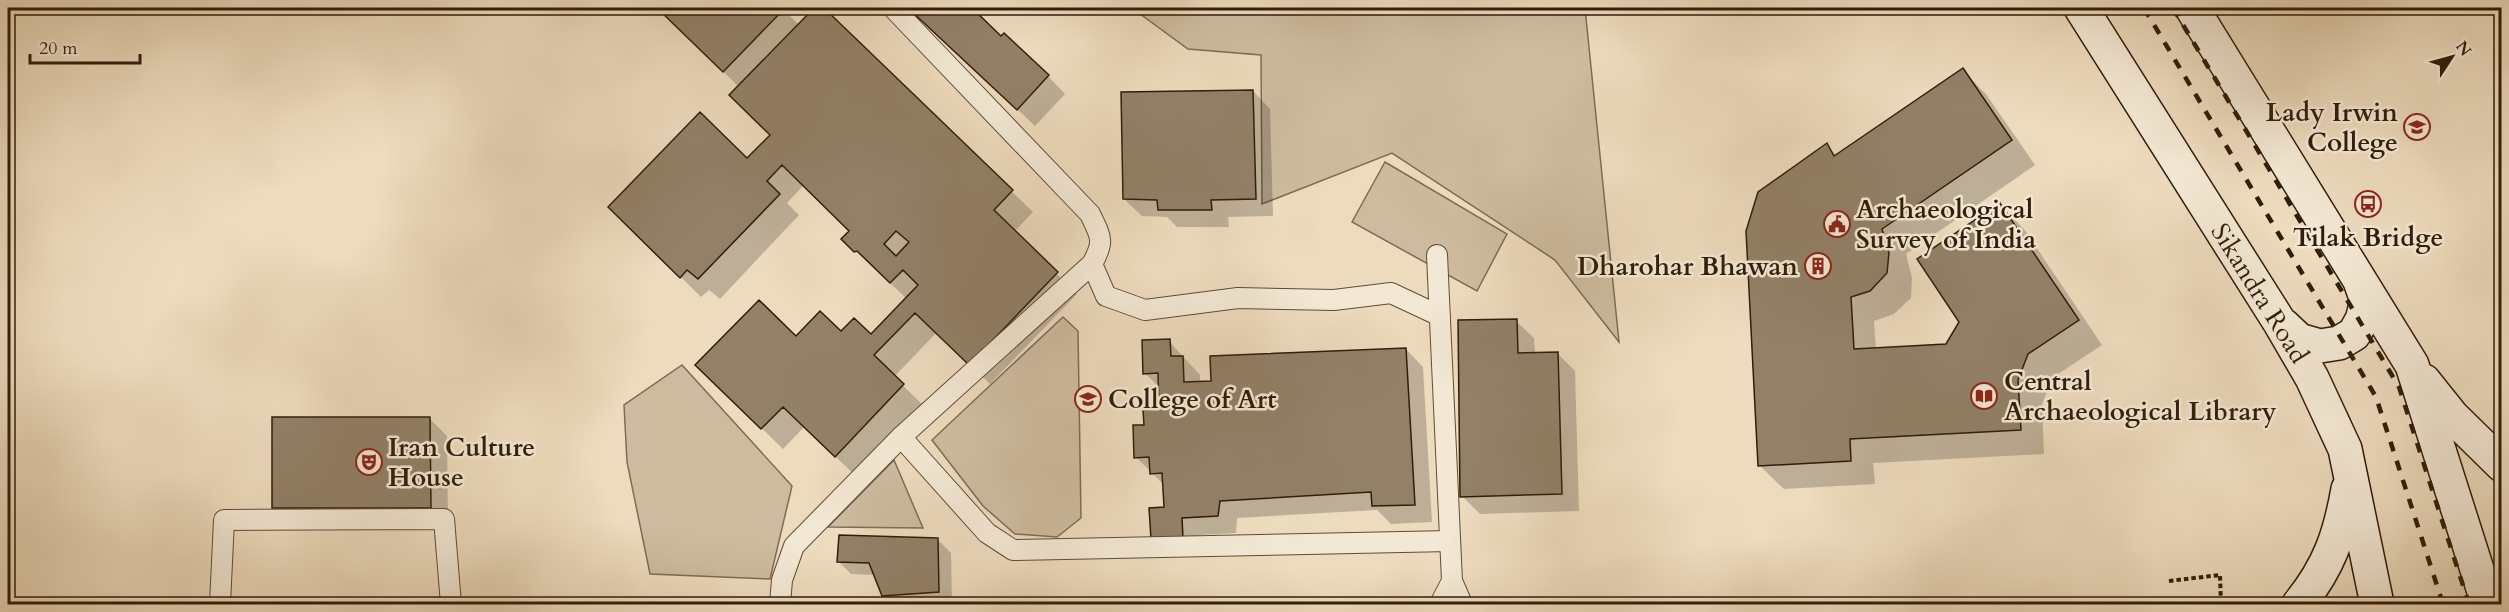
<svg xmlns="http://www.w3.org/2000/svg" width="2509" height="612" font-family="Cardo,serif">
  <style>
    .green { fill: #cdbb9f; stroke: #7e6c54; stroke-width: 1.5 }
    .shadow { fill: #0003 }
    .building { fill: #928067; stroke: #301d0a; stroke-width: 1.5; fill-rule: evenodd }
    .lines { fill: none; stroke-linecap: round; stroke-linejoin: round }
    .service-casing { stroke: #5f4c37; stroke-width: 22 }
    .secondary-casing { stroke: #301d0a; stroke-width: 36 }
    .path { stroke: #301d0a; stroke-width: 4; stroke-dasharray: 4.5 3; stroke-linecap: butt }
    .service { stroke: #f3e8d4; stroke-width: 20 }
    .secondary { stroke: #f3e8d4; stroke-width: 33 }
    .rail { stroke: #301d0a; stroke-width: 4.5; stroke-dasharray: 10 10; stroke-linecap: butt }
    .labels { text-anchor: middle; stroke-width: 5; stroke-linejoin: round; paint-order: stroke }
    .poi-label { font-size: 26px; font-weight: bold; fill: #301d0a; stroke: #f3e8d4; text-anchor: start }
    .street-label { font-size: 26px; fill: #301d0a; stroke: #f3e8d4 }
  </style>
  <rect width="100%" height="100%" fill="#eddbbd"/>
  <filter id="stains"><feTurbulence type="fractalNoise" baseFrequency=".00333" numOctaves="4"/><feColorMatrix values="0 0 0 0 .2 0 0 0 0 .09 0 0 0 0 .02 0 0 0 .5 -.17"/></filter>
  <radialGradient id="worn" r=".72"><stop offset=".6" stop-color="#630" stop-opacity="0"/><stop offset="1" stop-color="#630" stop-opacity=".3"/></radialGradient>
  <path class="green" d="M 1132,8 L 1585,8 L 1619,342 L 1555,260 L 1392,153 L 1262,204 L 1261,55 L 1188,49 Z
    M 1385,162 L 1507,234 L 1477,291 L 1352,222 Z
    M 1063,317 L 1078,331 L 1081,518 L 1057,537 L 1015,534 L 983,506 L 932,440 Z
    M 682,365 L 792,486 L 770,579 L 650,574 L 627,462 L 624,405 Z
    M 894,460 L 923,528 L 828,527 Z"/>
  <path class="shadow" d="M 661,8 L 782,8 L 799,25 L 816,8 L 822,8 L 1033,212 L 1014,232 L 1077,294 L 990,384 L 937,332 L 894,377 L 924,406 L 856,476 L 804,427 L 783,449 L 697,365 L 796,338 L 841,333 L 871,337 L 907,299 L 843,239 L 851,231 L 804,185 L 787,203 L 799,215 L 720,299 L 709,290 L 701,297 L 610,207 L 747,160 L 772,135 L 739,87 L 660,9 Z
    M 911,8 L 970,8 L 1001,38 L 1048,76 L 1065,94 L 1035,126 Z
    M 1962,70 L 1986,94 L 2035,165 L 1906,254 L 1912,278 L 1911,298 L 1894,314 L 1874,321 L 1876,349 L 1947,345 L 1961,322 L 2000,205 L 2024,229 L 2102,345 L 2052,378 L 2042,405 L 2044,454 L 1873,463 L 1875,484 L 1784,489 L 1759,465 L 1826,145 L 1837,156 Z
    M 1253,91 L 1270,109 L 1273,216 L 1228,217 L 1229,227 L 1177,227 L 1167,217 L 1142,216 L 1124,199 Z
    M 1516,321 L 1534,338 L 1535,354 L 1557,353 L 1575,371 L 1579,511 L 1480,514 L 1462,496 Z
    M 1169,341 L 1200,375 L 1200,383 L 1406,349 L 1423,367 L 1432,522 L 1391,524 L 1377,510 L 1237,518 L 1236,533 L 1199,535 L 1200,555 L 1152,538 L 1166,508 L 1165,486 L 1136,457 L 1146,426 L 1161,411 L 1160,388 L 1145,373 Z
    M 430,419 L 447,436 L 448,525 L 291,525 L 273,507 Z
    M 938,540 L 951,553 L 952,604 L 893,604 L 883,595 L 876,575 L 851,574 L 838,561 Z"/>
  <path class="building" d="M 659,8 L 785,8 L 723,72 L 658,9 Z
    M 814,8 L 824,8 L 1013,190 L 994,210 L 1058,272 L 969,365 L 915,313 L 874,355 L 904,384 L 835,457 L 783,407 L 761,429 L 695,365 L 759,300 L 796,336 L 820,311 L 841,331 L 854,318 L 871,334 L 918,285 L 903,270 L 890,283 L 857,251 L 854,252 L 841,239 L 849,231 L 782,165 L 767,181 L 780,194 L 698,279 L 687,270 L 680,278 L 608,207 L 700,112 L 747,158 L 770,135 L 729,95 ZM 896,231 L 909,242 L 896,256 L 884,244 Z
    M 908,8 L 972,8 L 1001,36 L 1004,33 L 1049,75 L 1017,110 Z
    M 1963,68 L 2012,140 L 1882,229 L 1889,253 L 1887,273 L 1870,291 L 1851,297 L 1854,349 L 1946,344 L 1959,322 L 1917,259 L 2000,203 L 2079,320 L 2028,354 L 2018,380 L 2021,430 L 1850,439 L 1851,461 L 1758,466 L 1746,231 L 1758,192 L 1827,143 L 1834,156 Z
    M 1253,90 L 1256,199 L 1211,200 L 1212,210 L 1158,210 L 1157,200 L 1123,199 L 1121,92 Z
    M 1517,319 L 1518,353 L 1558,352 L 1562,494 L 1460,497 L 1458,320 Z
    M 1170,339 L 1171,356 L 1183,356 L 1184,382 L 1211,381 L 1210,356 L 1406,348 L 1415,505 L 1372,506 L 1371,492 L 1220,501 L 1218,516 L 1182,518 L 1183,538 L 1151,539 L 1149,508 L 1164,507 L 1162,473 L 1150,474 L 1149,457 L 1134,458 L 1133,425 L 1144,425 L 1143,410 L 1159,409 L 1158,373 L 1143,374 L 1142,340 Z
    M 272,417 L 430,417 L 431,508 L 272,508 Z
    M 839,535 L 938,538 L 939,592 L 882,596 L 869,563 L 837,562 Z"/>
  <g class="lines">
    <defs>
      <path id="service" d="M 1437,255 L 1452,581
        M 1092,264 L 1106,296 L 1145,310 L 1238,298 L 1334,300 L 1391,293 L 1440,316
        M 901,437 L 987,533 L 1013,550 L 1450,541
        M 220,604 L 224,520 L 444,519 L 451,604
        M 780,604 L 782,580 L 794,546 L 901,437 L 1092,264 C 1105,241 1101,237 1090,214 L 893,8
        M 1440,604 L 1452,581 L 1462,604"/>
      <path id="secondary" d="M 2081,8 L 2280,323 L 2312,378 L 2345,449 L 2377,604
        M 2192,8 L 2412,365 L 2488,604
        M 2283,325 L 2299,340 L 2320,346 L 2339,343 L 2354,334 L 2362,320 L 2367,301 L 2360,281
        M 2424,381 L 2452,416 L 2502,465
        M 2299,604 C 2329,567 2340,535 2348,489"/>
    </defs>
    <use href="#service" class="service-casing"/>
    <use href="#secondary" class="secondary-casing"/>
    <path class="path" d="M 2169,581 L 2220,575 L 2221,604"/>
    <use href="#service" class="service"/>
    <use href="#secondary" class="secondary"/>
    <path class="rail" d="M 2144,8 L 2376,397 L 2443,604
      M 2173,8 L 2399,387 L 2469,604"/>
  </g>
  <defs>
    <symbol id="university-ring" viewBox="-11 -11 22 22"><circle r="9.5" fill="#f3e8d4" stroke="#8f2418" stroke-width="1.5"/><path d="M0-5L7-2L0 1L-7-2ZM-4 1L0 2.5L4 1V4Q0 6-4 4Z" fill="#8f2418"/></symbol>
    <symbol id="bus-ring" viewBox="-11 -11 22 22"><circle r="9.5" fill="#f3e8d4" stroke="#8f2418" stroke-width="1.5"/><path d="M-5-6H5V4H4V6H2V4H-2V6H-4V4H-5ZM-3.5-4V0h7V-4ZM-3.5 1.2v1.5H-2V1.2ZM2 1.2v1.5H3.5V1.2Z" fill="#8f2418"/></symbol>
    <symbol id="civic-ring" viewBox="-11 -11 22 22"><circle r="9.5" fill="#f3e8d4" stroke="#8f2418" stroke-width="1.5"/><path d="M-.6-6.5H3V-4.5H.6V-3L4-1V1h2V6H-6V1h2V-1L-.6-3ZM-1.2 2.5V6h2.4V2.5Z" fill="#8f2418"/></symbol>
    <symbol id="building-ring" viewBox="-11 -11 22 22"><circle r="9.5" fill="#f3e8d4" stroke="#8f2418" stroke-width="1.5"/><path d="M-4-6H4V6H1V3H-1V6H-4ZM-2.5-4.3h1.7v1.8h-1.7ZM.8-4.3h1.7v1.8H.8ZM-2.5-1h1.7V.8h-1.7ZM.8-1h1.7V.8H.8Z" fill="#8f2418"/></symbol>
    <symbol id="library-ring" viewBox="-11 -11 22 22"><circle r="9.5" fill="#f3e8d4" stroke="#8f2418" stroke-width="1.5"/><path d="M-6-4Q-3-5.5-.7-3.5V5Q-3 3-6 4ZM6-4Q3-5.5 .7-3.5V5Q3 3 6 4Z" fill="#8f2418"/></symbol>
    <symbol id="theatre-ring" viewBox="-11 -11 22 22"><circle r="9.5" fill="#f3e8d4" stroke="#8f2418" stroke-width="1.5"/><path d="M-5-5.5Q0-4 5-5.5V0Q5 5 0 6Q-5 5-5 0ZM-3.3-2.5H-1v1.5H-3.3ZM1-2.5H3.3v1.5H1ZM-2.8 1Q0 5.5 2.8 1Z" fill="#8f2418"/></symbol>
  </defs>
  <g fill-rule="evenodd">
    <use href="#university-ring" x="2402" y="112" width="30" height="30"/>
    <use href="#bus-ring" x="2353" y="189" width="30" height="30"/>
    <use href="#civic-ring" x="1822" y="209" width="30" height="30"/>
    <use href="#building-ring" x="1803" y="251" width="30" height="30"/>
    <use href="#library-ring" x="1969" y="381" width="30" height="30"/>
    <use href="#university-ring" x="1073" y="384" width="30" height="30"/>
    <use href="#theatre-ring" x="354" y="447" width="30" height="30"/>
  </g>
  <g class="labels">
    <g class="poi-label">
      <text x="2398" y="121" text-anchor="end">Lady Irwin<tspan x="2398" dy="30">College</tspan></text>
      <text x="1856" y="218">Archaeological<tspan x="1856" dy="30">Survey of India</tspan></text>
      <text x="2368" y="246" text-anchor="middle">Tilak Bridge</text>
      <text x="1798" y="275" text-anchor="end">Dharohar Bhawan</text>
      <text x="2004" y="390">Central<tspan x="2004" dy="30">Archaeological Library</tspan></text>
      <text x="1108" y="408">College of Art</text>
      <text x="388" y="456">Iran Culture<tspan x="388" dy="30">House</tspan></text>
    </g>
    <g class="street-label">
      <text transform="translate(2260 293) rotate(58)" y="9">Sikandra Road</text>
    </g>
  </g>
  <rect width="2509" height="612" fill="none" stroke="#eddbbd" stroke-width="30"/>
  <rect x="9" y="9" width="2491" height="594" fill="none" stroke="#301d0a" stroke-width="3"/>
  <rect x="15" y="15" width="2479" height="582" fill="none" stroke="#301d0a" stroke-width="1.5"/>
  <g transform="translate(2452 57) rotate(54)" stroke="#f3e8d4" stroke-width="4.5" paint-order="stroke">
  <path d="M0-4.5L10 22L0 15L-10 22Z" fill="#301d0a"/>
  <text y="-9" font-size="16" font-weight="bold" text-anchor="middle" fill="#301d0a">N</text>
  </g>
  <path d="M30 54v9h110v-9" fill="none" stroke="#301d0a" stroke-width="3"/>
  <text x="39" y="54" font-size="18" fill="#301d0a" stroke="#f3e8d4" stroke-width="4.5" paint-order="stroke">20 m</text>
  <rect width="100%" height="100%" filter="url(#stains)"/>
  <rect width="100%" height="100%" fill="url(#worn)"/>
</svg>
